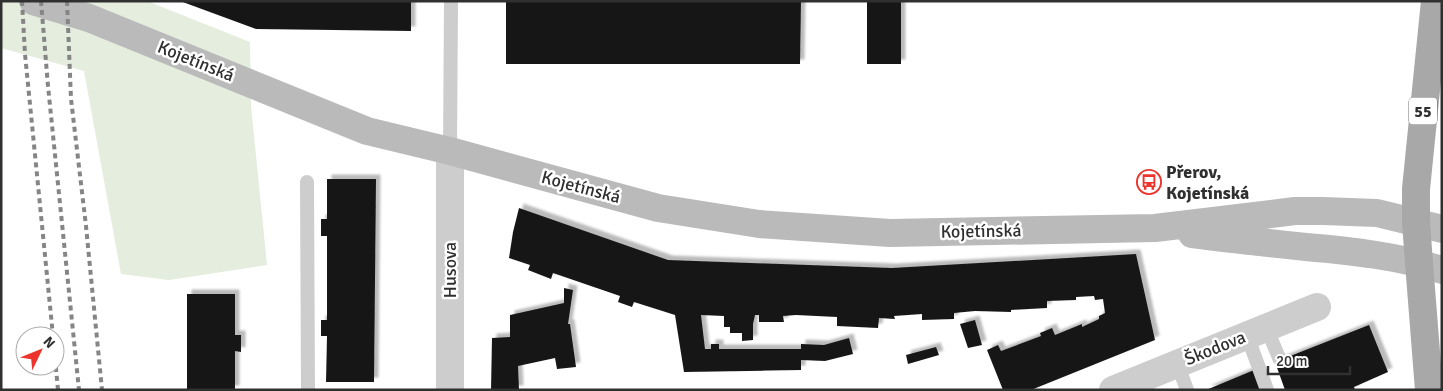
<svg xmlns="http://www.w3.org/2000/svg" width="1443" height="391" font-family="Signika,sans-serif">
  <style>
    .green { fill: #e4edde }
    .building { fill: #171717; filter: url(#shadow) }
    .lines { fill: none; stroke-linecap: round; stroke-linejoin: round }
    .lane { stroke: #cdcdcd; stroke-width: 14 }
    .street { stroke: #cdcdcd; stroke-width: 28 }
    .secondary { stroke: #bababa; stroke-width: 28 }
    .primary { stroke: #a8a8a8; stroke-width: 28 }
    .rail { stroke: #858585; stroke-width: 4; stroke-dasharray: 5 4; stroke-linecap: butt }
    .labels { text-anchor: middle; stroke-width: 5; stroke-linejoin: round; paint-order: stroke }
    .shield { fill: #fff; stroke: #6e6e6e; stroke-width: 1 }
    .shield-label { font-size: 16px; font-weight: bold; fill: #303030 }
    .street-label { font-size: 18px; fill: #303030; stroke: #fff }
    .poi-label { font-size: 18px; font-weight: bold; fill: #303030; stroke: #fff; text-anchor: start }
  </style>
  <defs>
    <filter id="shadow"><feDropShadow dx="4.5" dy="-4.5" stdDeviation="1" flood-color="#0004"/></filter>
  </defs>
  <rect width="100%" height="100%" fill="#fff"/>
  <path class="green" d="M 1,1 L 147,1 L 250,42 L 251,106 L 267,265 L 169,280 L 121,274 L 84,71 L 1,48 Z"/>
  <path class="building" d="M 180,1 L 411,1 L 411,31 L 256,29 Z
    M 506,1 L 801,1 L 800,64 L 506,64 Z
    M 867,1 L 901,1 L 901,64 L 867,64 Z
    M 327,179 L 376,179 L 374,382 L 326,382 L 327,336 L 321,336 L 321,320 L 327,320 L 327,236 L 321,236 L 321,219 L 327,219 Z
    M 519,208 L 668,260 L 892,268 L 1136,254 L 1155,340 L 1031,390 L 1003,390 L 987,350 L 998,345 L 1001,351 L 1041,336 L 1040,333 L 1052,328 L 1055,335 L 1082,324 L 1082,327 L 1099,319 L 1099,316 L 1105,313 L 1103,299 L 1095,300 L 1094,296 L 1076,297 L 1076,300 L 1047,301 L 1047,308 L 1011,310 L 1011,312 L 975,311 L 954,313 L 954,319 L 922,320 L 922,314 L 894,316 L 895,319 L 879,318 L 878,328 L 837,326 L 837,317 L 796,315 L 783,316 L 784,322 L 759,322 L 759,315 L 755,315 L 753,324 L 753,340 L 742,341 L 742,333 L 730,333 L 730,327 L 724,327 L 724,316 L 701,315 L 705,349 L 711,349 L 711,344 L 719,344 L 719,349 L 801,349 L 801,344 L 824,345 L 849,338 L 853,354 L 825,361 L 801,360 L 801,370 L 684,372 L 675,315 L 634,302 L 632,307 L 618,302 L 620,296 L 553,273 L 551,279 L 528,270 L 530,265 L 509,258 L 513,232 Z
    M 564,288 L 573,290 L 568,324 L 570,324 L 576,367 L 557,369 L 555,358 L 518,366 L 519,390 L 491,390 L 492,338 L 510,337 L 510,315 L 564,303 Z
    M 187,294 L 235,294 L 235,335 L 241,335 L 241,352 L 235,351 L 235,390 L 187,390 Z
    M 975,320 L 982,345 L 968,348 L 960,324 Z
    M 1369,325 L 1388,372 L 1354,387 L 1355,390 L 1285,390 L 1275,362 Z
    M 936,347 L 939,355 L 908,364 L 906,355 Z
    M 1259,368 L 1266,390 L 1206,390 Z"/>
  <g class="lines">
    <path class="lane" d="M 450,151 L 451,1
      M 307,182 L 308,390
      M 1266,327 L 1280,360
      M 1247,335 L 1267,390
      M 1177,363 L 1187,390"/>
    <path class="street" d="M 450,151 L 450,390
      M 1113,390 L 1317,307"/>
    <path class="secondary" d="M 33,1 L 89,18 L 367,131 L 450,151 L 658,208 L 759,224 L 890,233 L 1155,228 L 1295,211 L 1323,211 L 1377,213 L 1442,229
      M 1192,234 C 1230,239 1268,243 1306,247 C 1352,251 1398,256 1442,270"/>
    <path class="primary" d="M 1429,390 L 1419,263 L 1416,222 L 1416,189 L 1435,1"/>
    <path class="rail" d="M 22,1 L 25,54 L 53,336
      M 41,1 L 48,86 L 79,390
      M 67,1 L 71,99 L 86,226 L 102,390
      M 55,358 L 58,390"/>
  </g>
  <defs>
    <symbol id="bus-ring" viewBox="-11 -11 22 22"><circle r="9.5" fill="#fff" stroke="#ec342d" stroke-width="1.5"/><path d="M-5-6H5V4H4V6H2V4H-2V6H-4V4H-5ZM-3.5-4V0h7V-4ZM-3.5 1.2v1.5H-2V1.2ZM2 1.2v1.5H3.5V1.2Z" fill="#ec342d"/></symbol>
  </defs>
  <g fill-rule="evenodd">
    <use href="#bus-ring" x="1135" y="168" width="28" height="28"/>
  </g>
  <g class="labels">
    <rect class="shield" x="1409" y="97.5" width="28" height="27" rx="4"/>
    <g class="shield-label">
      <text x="1423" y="117">55</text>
    </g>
    <g class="street-label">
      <text transform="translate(196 61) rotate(22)" y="6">Kojetínská</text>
      <text transform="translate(581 187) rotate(15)" y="6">Kojetínská</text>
      <text transform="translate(981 231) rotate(-1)" y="6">Kojetínská</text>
      <text transform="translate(450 270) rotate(-90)" y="6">Husova</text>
      <text transform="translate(1215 348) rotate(-22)" y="6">Škodova</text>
    </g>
    <g class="poi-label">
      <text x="1166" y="178">Přerov,<tspan x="1166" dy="21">Kojetínská</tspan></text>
    </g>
  </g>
  <rect width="1443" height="391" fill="none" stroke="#303030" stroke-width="5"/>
  <g transform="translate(40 351) rotate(47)"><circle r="24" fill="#ffffff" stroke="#acacac"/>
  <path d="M0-4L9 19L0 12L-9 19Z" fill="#ec342d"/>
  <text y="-8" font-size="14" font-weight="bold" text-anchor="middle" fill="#303030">N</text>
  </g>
  <path d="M1268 366v8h82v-8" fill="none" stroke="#303030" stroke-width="2.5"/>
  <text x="1276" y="366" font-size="15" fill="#303030" stroke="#ffffff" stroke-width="4" paint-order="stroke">20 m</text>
</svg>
